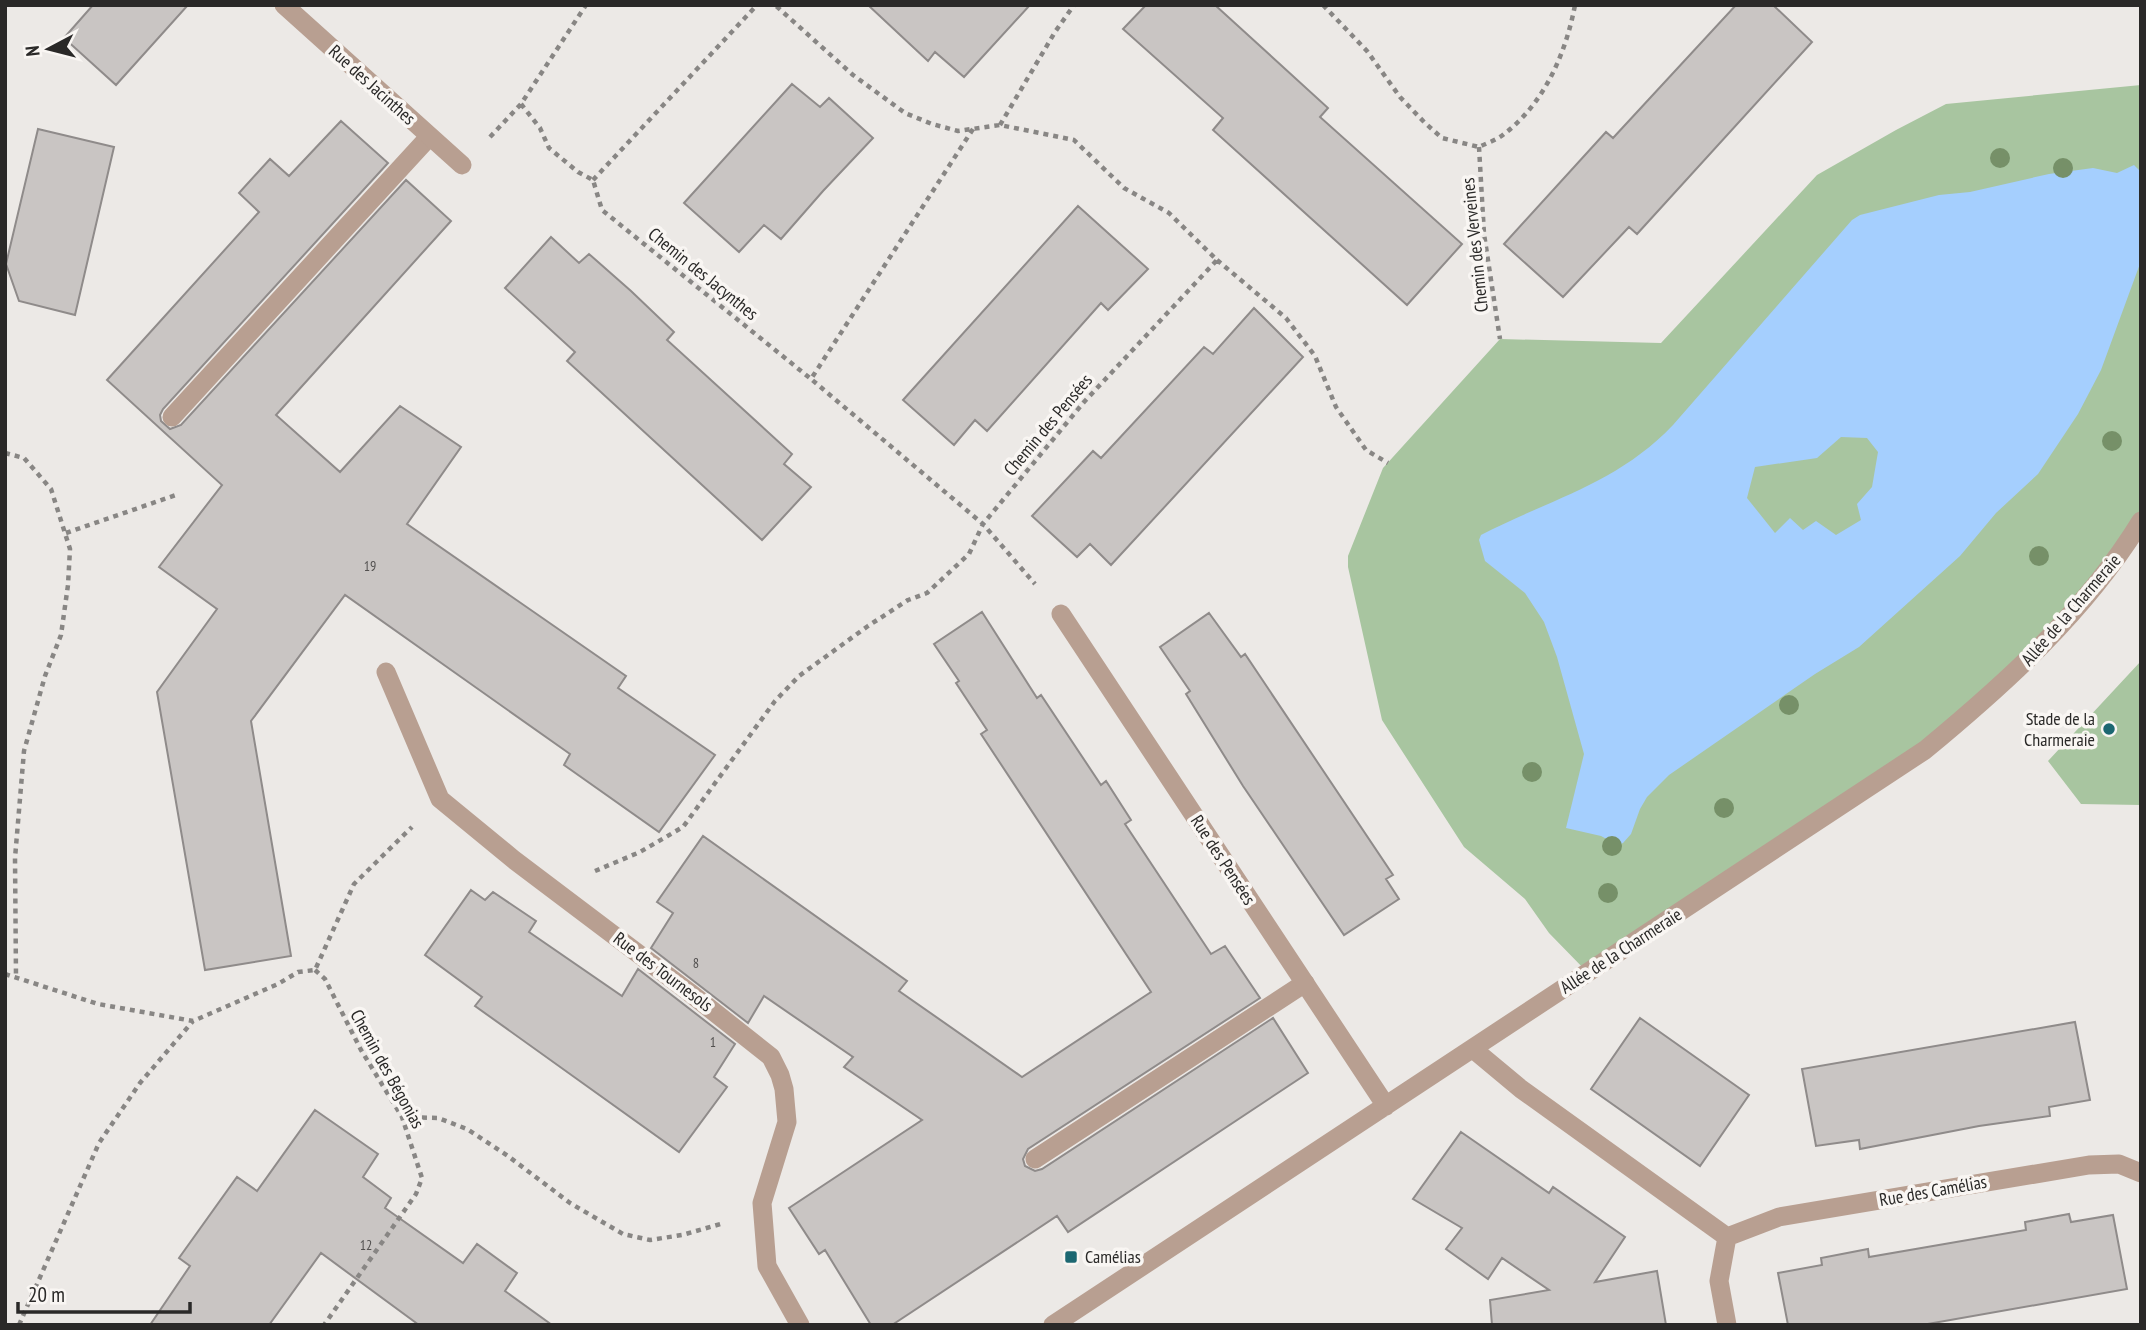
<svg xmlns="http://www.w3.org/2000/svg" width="2146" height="1330" font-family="'PT Sans Narrow',sans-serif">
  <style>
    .green { fill: #a8c5a0 }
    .water { fill: #a5cffe; fill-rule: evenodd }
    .building { fill: #c9c5c3; stroke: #8f8b8a; stroke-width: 2 }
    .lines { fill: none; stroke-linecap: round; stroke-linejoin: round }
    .path { stroke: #888684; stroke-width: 4.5; stroke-dasharray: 5 5; stroke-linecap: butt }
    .service { stroke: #b89f91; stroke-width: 19 }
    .minor { stroke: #b89f91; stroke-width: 19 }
    .tree { fill: #769068 }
    .poi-dot { fill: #1c6771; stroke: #f9f6f3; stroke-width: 2.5 }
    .labels { text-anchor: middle; stroke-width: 7; stroke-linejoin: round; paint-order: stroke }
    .number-label { font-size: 14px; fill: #52504f }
    .street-label { font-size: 18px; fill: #2a2928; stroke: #f9f6f3 }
    .poi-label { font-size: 18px; fill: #2a2928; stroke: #f9f6f3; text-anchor: end }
  </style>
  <rect width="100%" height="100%" fill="#ece9e6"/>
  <path class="green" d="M 2141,85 L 2141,521 L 1985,701 L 1588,973 L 1549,933 L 1525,899 L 1464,847 L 1382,720 L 1348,567 L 1348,556 L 1383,468 L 1500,339 L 1661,343 L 1817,175 L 1896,130 L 1946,104 Z
    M 2141,661 L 2141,805 L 2081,804 L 2048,761 Z"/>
  <path class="water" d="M 2134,165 L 2141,172 L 2141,261 L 2101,370 L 2078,414 L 2038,474 L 1996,513 L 1960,556 L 1859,647 L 1815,674 L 1669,775 L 1647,797 L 1640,809 L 1631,834 L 1623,843 L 1618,845 L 1601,836 L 1566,828 L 1584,754 L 1557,657 L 1544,622 L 1525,593 L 1485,561 L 1479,540 L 1481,535 C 1550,499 1617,484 1673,425 L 1852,220 L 1860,215 L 1939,195 L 1970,192 L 2049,174 L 2093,168 L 2117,173 ZM 1841,437 L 1867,438 L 1878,452 L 1872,487 L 1857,504 L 1861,520 L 1836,535 L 1816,521 L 1803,530 L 1790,518 L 1775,533 L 1747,498 L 1755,467 L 1817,458 Z"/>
  <path class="building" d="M 93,5 L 188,5 L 116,85 L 64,38 Z
    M 868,5 L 1030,5 L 964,77 L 935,52 L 928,61 Z
    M 1146,5 L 1215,5 L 1328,108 L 1320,117 L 1462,244 L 1407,305 L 1213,130 L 1223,118 L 1123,29 Z
    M 1736,5 L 1773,5 L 1812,42 L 1637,234 L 1629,227 L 1563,297 L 1504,244 L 1606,132 L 1613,138 Z
    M 792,84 L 820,107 L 829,98 L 873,138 L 823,191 L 781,239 L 764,225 L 739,252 L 684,203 Z
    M 341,121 L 388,163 L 163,409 L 160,415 L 161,421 L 170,429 L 181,425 L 406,180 L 451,221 L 276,415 L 340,472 L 400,406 L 461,447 L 407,524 L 626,676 L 618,688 L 715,755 L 659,832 L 564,765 L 570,754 L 345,595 L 251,721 L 291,956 L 205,970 L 157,692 L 217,609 L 159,567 L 222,485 L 107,380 L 259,212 L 239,193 L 270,159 L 289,176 Z
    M 38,129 L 114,147 L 75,315 L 19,301 L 6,264 Z
    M 1078,206 L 1148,269 L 1108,310 L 1101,303 L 987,431 L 975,420 L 954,445 L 903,400 Z
    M 551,237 L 579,263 L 589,254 L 631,291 L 674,332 L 667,340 L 792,454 L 784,464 L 811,487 L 762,540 L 567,361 L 575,352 L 505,288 Z
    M 1254,308 L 1303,357 L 1111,565 L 1090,544 L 1077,557 L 1032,516 L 1093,451 L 1101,458 L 1204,347 L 1213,354 Z
    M 982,612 L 1037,698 L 1041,695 L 1101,785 L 1106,781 L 1131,820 L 1125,824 L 1211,954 L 1225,946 L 1260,998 L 1028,1149 L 1023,1159 L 1025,1166 L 1035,1171 L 1042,1169 L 1273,1018 L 1308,1073 L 1068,1232 L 1057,1216 L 892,1325 L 871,1325 L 825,1250 L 819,1254 L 789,1208 L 922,1120 L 844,1067 L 853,1057 L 764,996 L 748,1023 L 651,948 L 673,913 L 657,902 L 703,836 L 907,981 L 899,991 L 1022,1077 L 1151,992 L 981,734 L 987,730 L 956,683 L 959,681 L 934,644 Z
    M 1209,613 L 1241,657 L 1245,654 L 1393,875 L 1386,879 L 1399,899 L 1344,935 L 1243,786 L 1186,694 L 1190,691 L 1160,647 Z
    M 471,890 L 485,900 L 493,892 L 536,921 L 529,932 L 622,996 L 638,969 L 735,1044 L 714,1077 L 727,1087 L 679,1152 L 475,1006 L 482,997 L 425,955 Z
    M 1640,1018 L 1749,1095 L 1700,1166 L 1591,1089 Z
    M 2075,1022 L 2090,1100 L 2049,1107 L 2050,1116 L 1979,1126 L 1860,1149 L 1859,1140 L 1816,1146 L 1802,1069 Z
    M 315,1110 L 378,1154 L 363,1177 L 391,1198 L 385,1208 L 463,1263 L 477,1244 L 517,1273 L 505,1291 L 552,1325 L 419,1325 L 321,1253 L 269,1325 L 150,1325 L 190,1266 L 179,1258 L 237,1177 L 257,1191 Z
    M 1461,1132 L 1549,1193 L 1553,1187 L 1625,1237 L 1595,1282 L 1657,1271 L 1666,1325 L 1492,1325 L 1490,1300 L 1549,1290 L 1502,1258 L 1488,1279 L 1446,1249 L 1462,1228 L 1413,1199 Z
    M 2069,1214 L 2071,1222 L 2113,1215 L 2127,1289 L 1922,1325 L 1788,1325 L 1778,1273 L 1822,1265 L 1821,1258 L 1868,1249 L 1869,1257 L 2026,1230 L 2025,1222 Z"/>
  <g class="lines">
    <path class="path" d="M 1323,5 L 1367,51 L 1400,97 L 1425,123 L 1442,138 L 1479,147 C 1487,143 1497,140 1504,134 C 1544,104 1566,53 1575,5
      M 521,104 L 540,128 L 549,148 L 578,172 L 593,180 L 602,210 L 811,379
      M 1000,125 L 1055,32 L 1074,5
      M 973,129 L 811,379 L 983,524 L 1035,584
      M 490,137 L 521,104 L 586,5
      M 1479,147 L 1484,234 L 1500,339
      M 593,180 L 757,5
      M 1217,260 L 1286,318 L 1315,356 L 1336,407 L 1366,450 L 1388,463
      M 5,453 L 24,458 L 51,489 L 70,549 L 68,585 L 61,635 L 45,676 L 24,751 L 15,858 L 16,977
      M 66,533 L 176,495
      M 595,871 L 640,852 L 683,827 L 775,701 L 799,676 L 868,626 L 908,600 L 927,593 L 969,554 L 983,524 L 1084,402 L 1217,260 L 1169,213 L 1124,188 L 1074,140 L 1000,125 L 958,131 L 932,124 L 905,113 L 853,75 L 775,5
      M 315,970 L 325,979 L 361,1050 L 402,1117 L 422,1178 L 416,1194 L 324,1325
      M 5,974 L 98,1004 L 193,1021 L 278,984 L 298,972 L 315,970 L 354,884 L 412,827
      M 402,1117 L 438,1118 L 467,1129 L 508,1156 L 570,1203 L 623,1234 L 650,1240 L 682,1235 L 724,1223
      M 19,1325 L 99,1143 L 140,1083 L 193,1021"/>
    <path class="service" d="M 172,417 L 429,137
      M 1035,1159 L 1305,983"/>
    <path class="minor" d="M 284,5 L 462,165
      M 1061,614 L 1386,1106
      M 386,672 L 440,799 L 513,859 L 689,992 L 771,1057 L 780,1075 L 784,1089 L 787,1122 L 762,1203 L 767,1266 L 800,1325
      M 1473,1049 L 1521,1089 L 1727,1237
      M 1727,1237 L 1779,1217 L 2089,1165 L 2119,1164 L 2141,1173
      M 1053,1325 L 1925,750 C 2006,683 2085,612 2141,521
      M 1727,1325 L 1719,1281 L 1727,1237"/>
  </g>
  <g class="tree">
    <circle cx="2000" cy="158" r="10"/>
    <circle cx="2063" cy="168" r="10"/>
    <circle cx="2112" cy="441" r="10"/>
    <circle cx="2039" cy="556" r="10"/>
    <circle cx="1789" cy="705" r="10"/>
    <circle cx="1532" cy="772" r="10"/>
    <circle cx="1724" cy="808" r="10"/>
    <circle cx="1612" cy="846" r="10"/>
    <circle cx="1608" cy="893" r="10"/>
  </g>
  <g class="poi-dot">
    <circle cx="2109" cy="729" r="7"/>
    <rect x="1064" y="1250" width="14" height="14" rx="3.5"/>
  </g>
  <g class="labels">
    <g class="number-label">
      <text x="370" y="571">19</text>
      <text x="696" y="968">8</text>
      <text x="713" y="1047">1</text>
      <text x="366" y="1250">12</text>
    </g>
    <g class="street-label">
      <text transform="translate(372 85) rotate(42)" y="6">Rue des Jacinthes</text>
      <text transform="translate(1475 245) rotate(-96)" y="6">Chemin des Verveines</text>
      <text transform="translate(703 274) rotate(39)" y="6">Chemin des Jacynthes</text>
      <text transform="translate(1048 425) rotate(-50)" y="6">Chemin des Pensées</text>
      <text transform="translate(2071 610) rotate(-49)" y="6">Allée de la Charmeraie</text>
      <text transform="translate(1223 860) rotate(57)" y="6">Rue des Pensées</text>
      <text transform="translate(1621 951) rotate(-33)" y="6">Allée de la Charmeraie</text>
      <text transform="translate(663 972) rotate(37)" y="6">Rue des Tournesols</text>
      <text transform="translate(387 1069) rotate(61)" y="6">Chemin des Bégonias</text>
      <text transform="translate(1933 1191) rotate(-10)" y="6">Rue des Camélias</text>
    </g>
    <g class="poi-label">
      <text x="2095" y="725">Stade de la<tspan x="2095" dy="21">Charmeraie</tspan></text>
      <text x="1085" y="1263" text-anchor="start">Camélias</text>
    </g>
  </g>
  <rect width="2146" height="1330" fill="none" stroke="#2a2928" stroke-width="14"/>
  <g transform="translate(49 49) rotate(263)" stroke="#f9f6f3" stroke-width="5" paint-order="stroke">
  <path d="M0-5L12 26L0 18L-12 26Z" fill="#2a2928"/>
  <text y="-10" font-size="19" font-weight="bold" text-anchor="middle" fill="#2a2928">N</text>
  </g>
  <path d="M18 1302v10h172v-10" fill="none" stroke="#2a2928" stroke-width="3.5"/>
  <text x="28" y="1302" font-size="21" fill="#2a2928" stroke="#f9f6f3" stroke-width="5" paint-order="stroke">20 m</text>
</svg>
